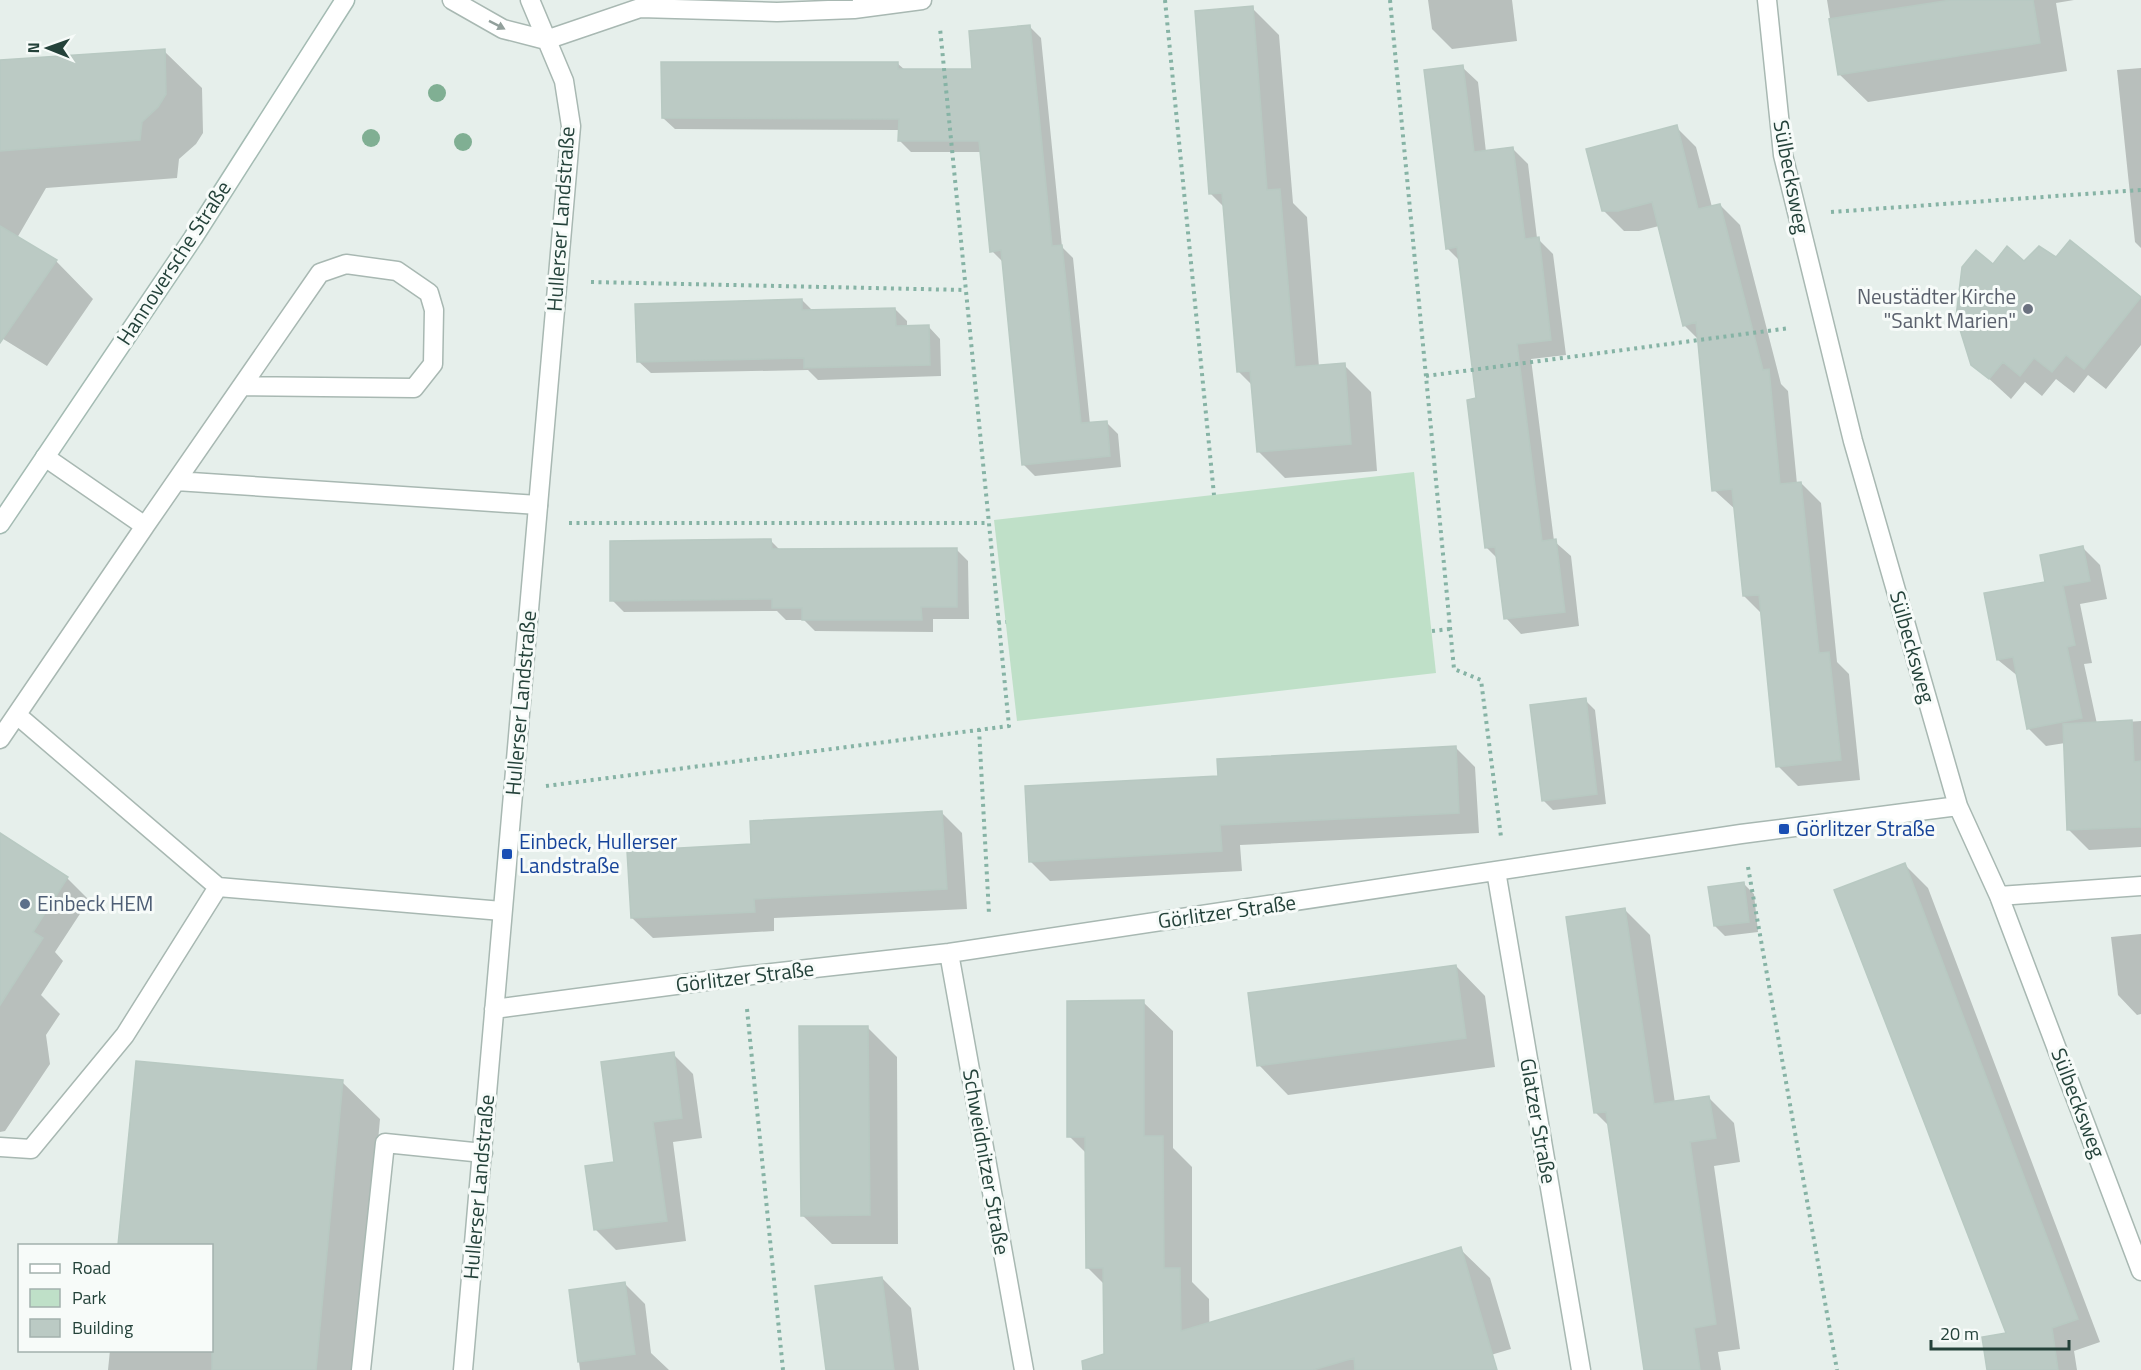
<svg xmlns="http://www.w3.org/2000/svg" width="2141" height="1370" font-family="'Titillium Web',sans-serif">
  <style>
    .green { fill: #bfe0c8 }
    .shadow { fill: #0003 }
    .building { fill: #bbcac4; stroke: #b8c9c2; stroke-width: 1.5 }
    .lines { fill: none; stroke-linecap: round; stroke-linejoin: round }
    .lane-casing { stroke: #a8b8b2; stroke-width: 21 }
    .street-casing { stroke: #a8b8b2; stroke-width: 21 }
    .secondary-casing { stroke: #a4bbb3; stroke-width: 21 }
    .path { stroke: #86b3a5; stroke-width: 4; stroke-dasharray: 3 4.5; stroke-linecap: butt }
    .lane { stroke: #fff; stroke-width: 18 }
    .street { stroke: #fff; stroke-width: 18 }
    .secondary { stroke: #fff; stroke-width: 18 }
    .tree { fill: #80af93 }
    .oneway { fill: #92a09c }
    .worship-dot { fill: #6b7280; stroke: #f7fbf9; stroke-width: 2 }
    .transit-dot { fill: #1a4fb4; stroke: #f7fbf9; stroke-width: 2 }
    .service-dot { fill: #5c6f8a; stroke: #f7fbf9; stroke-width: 2 }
    .labels { text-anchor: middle; stroke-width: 6; stroke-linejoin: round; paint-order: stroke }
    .street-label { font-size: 21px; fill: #24423a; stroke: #f7fbf9 }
    .worship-label { font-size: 21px; fill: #5b616d; stroke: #f7fbf9; text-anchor: end }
    .transit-label { font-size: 21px; fill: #164399; stroke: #f7fbf9; text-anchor: start }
    .service-label { font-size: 21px; fill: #4e5e75; stroke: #f7fbf9; text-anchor: start }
  </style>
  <rect width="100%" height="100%" fill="#e6efeb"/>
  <path class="green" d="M 1414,472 L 1436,673 L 1017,721 L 994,520 Z"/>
  <path class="shadow" d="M 1428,0 L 1512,0 L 1517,41 L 1452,49 L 1432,29 Z
    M 1827,0 L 2074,0 L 2056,3 L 2067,71 L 1868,102 L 1839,74 Z
    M 1252,8 L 1279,35 L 1293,203 L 1307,217 L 1319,367 L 1344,365 L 1371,392 L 1377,471 L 1285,478 L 1258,451 L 1253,386 L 1238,371 L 1225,208 L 1211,194 Z
    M 1030,27 L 1041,38 L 1062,247 L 1073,258 L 1090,424 L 1106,422 L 1118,434 L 1121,467 L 1035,476 L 1023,464 L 1004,263 L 992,251 L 982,152 L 911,152 L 900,141 L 900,130 L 675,129 L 663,118 L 897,63 L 905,70 L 974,70 Z
    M 164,51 L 202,88 L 203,133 L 196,144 L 179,159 L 177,178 L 46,188 L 17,238 L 56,261 L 93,299 L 47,366 L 0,337 L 0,62 Z
    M 1462,67 L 1478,82 L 1486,152 L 1513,149 L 1528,164 L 1537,238 L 1553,254 L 1566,355 L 1531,359 L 1554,541 L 1571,556 L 1579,626 L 1521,634 L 1506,618 L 1498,559 L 1486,547 L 1478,400 L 1461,262 L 1447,248 Z
    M 2141,68 L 2141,248 L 2135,242 L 2117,70 Z
    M 1676,127 L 1696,147 L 1712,207 L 1720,205 L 1740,225 L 1781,384 L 1788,391 L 1797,484 L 1801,483 L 1821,503 L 1837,662 L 1849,674 L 1860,780 L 1798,786 L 1778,766 L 1762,614 L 1744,596 L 1736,510 L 1714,490 L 1699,340 L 1684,325 L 1659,226 L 1639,231 L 1624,231 L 1604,211 Z
    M 2070,242 L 2141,297 L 2141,345 L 2106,389 L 2088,375 L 2074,393 L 2056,379 L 2042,396 L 2025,382 L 2011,399 L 1973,364 L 1993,266 L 2056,259 Z
    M 802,300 L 813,311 L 895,309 L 907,321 L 907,327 L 928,326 L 940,339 L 941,376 L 818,380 L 808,370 L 651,373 L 638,361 Z
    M 771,541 L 780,550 L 956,549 L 968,561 L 969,619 L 933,619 L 933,632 L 815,631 L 804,620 L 786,620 L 777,611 L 624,612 L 612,600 Z
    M 2082,547 L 2100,565 L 2107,599 L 2080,604 L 2092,663 L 2084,664 L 2097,724 L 2141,721 L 2141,847 L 2089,850 L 2069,830 L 2065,743 L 2046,746 L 2028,728 L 2019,677 L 1998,660 L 2046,583 Z
    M 1585,700 L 1595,710 L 1606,804 L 1553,810 L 1543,800 Z
    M 1455,747 L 1475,767 L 1479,833 L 1240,845 L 1242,871 L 1050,881 L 1030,861 Z
    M 942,813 L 962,833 L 967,909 L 774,918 L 774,931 L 653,938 L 632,918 L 752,846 Z
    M 9,840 L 67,878 L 89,900 L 55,952 L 63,961 L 41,995 L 60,1014 L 46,1035 L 50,1064 L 5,1131 L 0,1132 L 0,854 Z
    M 1905,865 L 1928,888 L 2100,1342 L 2074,1351 L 2077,1370 L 1988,1370 L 2008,1334 Z
    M 1744,884 L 1754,894 L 1758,932 L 1725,936 L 1715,926 Z
    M 1625,910 L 1650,935 L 1675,1103 L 1709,1098 L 1734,1123 L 1740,1162 L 1714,1166 L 1740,1349 L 1718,1352 L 1721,1370 L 1645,1370 L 1610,1127 L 1596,1113 Z
    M 2141,934 L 2141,1014 L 2137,1015 L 2118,995 L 2111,937 Z
    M 1456,966 L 1485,996 L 1495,1067 L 1288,1095 L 1259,1065 Z
    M 1143,1002 L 1173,1031 L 1173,1148 L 1192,1167 L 1192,1282 L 1209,1299 L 1210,1370 L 1105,1370 L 1105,1285 L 1087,1267 L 1087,1154 L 1069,1136 Z
    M 868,1028 L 897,1057 L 898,1244 L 832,1244 L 802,1215 Z
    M 673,1054 L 693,1074 L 702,1138 L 673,1142 L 686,1241 L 616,1250 L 596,1230 L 616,1163 Z
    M 137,1063 L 342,1082 L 380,1119 L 357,1370 L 108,1370 L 110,1350 L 212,1350 L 212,1246 L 120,1246 Z
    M 1460,1249 L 1490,1278 L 1511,1349 L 1440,1370 L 1242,1370 Z
    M 882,1278 L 911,1308 L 919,1370 L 827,1370 Z
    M 625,1284 L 645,1304 L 651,1353 L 669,1370 L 580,1370 L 570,1291 Z"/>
  <path class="building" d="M 1951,0 L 2033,0 L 2040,43 L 1838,75 L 1829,19 Z
    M 1253,6 L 1267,190 L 1280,189 L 1295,367 L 1345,363 L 1351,444 L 1257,452 L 1250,371 L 1237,372 L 1222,193 L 1209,194 L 1195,11 Z
    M 1030,25 L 1052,246 L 1062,245 L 1081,423 L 1107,421 L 1110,456 L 1022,465 L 1001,250 L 990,252 L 979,141 L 898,141 L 899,119 L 662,118 L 661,62 L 898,62 L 898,69 L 972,69 L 969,31 Z
    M 165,49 L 166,94 L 158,107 L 142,122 L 140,140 L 0,151 L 0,60 Z
    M 1463,65 L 1474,152 L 1513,147 L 1525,239 L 1539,237 L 1551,340 L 1517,344 L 1542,541 L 1556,539 L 1565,612 L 1504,619 L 1495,547 L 1485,548 L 1467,400 L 1476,398 L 1457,247 L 1446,249 L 1424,70 Z
    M 1677,125 L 1698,209 L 1720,204 L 1763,370 L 1769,369 L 1780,484 L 1801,482 L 1819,653 L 1829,652 L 1841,760 L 1776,767 L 1759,595 L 1743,596 L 1732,489 L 1712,491 L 1696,322 L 1683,326 L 1652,202 L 1618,211 L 1602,211 L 1586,149 Z
    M 0,226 L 57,260 L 0,343 Z
    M 2070,240 L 2141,297 L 2084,369 L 2066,355 L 2052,372 L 2034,358 L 2020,376 L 2003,362 L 1989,379 L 1971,365 L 1956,317 L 1962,267 L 1976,250 L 1993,264 L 2007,246 L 2024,261 L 2039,246 L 2056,257 Z
    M 802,299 L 802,310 L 895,308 L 896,326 L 929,325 L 930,365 L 804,368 L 804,358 L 637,362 L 635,304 Z
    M 771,539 L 772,549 L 957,548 L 957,607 L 921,607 L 922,620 L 802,620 L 802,608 L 772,608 L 772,599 L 610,601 L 610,541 Z
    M 2083,546 L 2090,581 L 2063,586 L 2075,645 L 2067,647 L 2082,718 L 2027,729 L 2013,657 L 1997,660 L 1984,593 L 2045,582 L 2040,555 Z
    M 1586,698 L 1597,794 L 1542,801 L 1530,705 Z
    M 2132,720 L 2134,762 L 2141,761 L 2141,827 L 2067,830 L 2063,724 Z
    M 1456,746 L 1459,813 L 1220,825 L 1222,851 L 1029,862 L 1025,786 L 1218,776 L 1217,759 Z
    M 942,811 L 947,889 L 754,899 L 755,912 L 631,918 L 627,851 L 751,844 L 750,821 Z
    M 0,833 L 68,877 L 33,932 L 43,938 L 0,1005 Z
    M 1905,863 L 2078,1319 L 2052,1328 L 2058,1370 L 1987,1370 L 1982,1337 L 2006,1333 L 1834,890 Z
    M 1744,882 L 1749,922 L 1714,926 L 1708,887 Z
    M 1625,908 L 1654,1104 L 1709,1096 L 1716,1138 L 1690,1142 L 1716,1324 L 1694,1328 L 1700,1370 L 1644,1370 L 1606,1112 L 1594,1113 L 1566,917 Z
    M 1456,965 L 1466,1038 L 1257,1066 L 1248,993 Z
    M 1144,1000 L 1144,1136 L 1163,1136 L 1164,1268 L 1180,1268 L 1181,1331 L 1461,1247 L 1497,1370 L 1355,1370 L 1354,1358 L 1313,1370 L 1083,1370 L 1082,1361 L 1104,1354 L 1103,1268 L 1086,1268 L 1085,1137 L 1067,1137 L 1067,1001 Z
    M 799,1026 L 868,1026 L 870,1215 L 801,1216 Z
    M 674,1052 L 682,1118 L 653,1122 L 667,1221 L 594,1230 L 585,1166 L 614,1162 L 601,1062 Z
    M 136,1061 L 343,1080 L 316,1370 L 212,1370 L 212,1245 L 118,1245 Z
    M 882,1277 L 894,1370 L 826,1370 L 815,1286 Z
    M 625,1282 L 635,1354 L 578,1362 L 569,1290 Z"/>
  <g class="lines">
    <defs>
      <path id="lane" d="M 176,481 L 538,505
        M 145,526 L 320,273 L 346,264 L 397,271 L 429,293 L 434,310 L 433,364 L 414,388 L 242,386
        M 17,715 L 218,887
        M 0,739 L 145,526 L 45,457
        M 0,1147 L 31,1149 L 125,1035 L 218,887 L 502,911
        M 361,1370 L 385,1143 L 483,1153"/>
      <path id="street" d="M 452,0 L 503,29 L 546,40
        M 1767,0 L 1783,155 L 1853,441 L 1958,806 L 1999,896 L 2141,1271
        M 546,40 L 640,8 L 777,12 L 854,9 L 922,0
        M 1496,871 L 1581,1370
        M 1999,896 L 2141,886
        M 949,953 L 1024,1370
        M 494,1009 L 744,976 L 949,953 L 1741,834 L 1958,806
        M 463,1370 L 571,126 L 564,81 L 530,0"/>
      <path id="secondary" d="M 0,524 L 193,238 L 345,0"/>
    </defs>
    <use href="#lane" class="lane-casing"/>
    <use href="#street" class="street-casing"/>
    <use href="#secondary" class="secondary-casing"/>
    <path class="path" d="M 1165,0 L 1214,495
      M 1390,0 L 1454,669 L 1481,680 L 1501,837
      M 1831,212 L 2141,190
      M 591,282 L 965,290
      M 1426,376 L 1790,328
      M 569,523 L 989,523
      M 998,623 L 1006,622
      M 1432,631 L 1450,629
      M 979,729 L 989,914
      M 546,786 L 1009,726 L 940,28
      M 1748,867 L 1837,1370
      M 747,1009 L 783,1370"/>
    <use href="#lane" class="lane"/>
    <use href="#street" class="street"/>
    <use href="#secondary" class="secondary"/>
  </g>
  <g class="tree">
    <circle cx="437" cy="93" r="9"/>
    <circle cx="371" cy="138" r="9"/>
    <circle cx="463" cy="142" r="9"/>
  </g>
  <defs><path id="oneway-solid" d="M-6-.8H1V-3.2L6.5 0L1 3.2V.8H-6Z" transform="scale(1.5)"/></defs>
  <use class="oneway" href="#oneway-solid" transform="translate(497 25) rotate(27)"/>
  <circle class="worship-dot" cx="2028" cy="309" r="6"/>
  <g class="transit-dot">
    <rect x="1778" y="823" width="12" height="12" rx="3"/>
    <rect x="501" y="848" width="12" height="12" rx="3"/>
  </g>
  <circle class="service-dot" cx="25" cy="904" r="6"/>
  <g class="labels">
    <g class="street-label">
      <text transform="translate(1791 177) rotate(79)" y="7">Sülbecksweg</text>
      <text transform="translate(561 219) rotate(-86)" y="7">Hullerser Landstraße</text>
      <text transform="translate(174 263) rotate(-57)" y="7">Hannoversche Straße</text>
      <text transform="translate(1912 647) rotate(74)" y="7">Sülbecksweg</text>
      <text transform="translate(521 703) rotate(-85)" y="7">Hullerser Landstraße</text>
      <text transform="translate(1227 912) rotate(-8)" y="7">Görlitzer Straße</text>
      <text transform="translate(745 977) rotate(-7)" y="7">Görlitzer Straße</text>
      <text transform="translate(2078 1103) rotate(69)" y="7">Sülbecksweg</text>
      <text transform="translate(1538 1121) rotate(80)" y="7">Glatzer Straße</text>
      <text transform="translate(986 1162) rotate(80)" y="7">Schweidnitzer Straße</text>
      <text transform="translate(479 1187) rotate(-85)" y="7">Hullerser Landstraße</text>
    </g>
    <g class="worship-label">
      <text x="2016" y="304">Neustädter Kirche<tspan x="2016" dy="24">"Sankt Marien"</tspan></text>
    </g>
    <g class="transit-label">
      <text x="1796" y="836">Görlitzer Straße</text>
      <text x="519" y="849">Einbeck, Hullerser<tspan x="519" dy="24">Landstraße</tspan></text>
    </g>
    <g class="service-label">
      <text x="37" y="911">Einbeck HEM</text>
    </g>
  </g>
  <rect x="18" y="1244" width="195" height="108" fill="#f7fbf9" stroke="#a3b1ad" stroke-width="1.5"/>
  <rect x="30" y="1264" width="30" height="9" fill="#ffffff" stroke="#a3b1ad" stroke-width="1.5"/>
  <text x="72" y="1274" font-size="18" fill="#24423a">Road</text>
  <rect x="30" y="1289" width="30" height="18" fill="#bfe0c8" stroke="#a3b1ad" stroke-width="1.5"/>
  <text x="72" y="1304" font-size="18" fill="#24423a">Park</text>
  <rect x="30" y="1319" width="30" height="18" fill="#bbcac4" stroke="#a3b1ad" stroke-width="1.5"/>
  <text x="72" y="1334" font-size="18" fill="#24423a">Building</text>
  <g transform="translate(48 48) rotate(271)" stroke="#f7fbf9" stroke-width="4.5" paint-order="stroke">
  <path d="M0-4.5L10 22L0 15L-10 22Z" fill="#24423a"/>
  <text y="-9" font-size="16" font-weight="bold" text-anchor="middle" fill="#24423a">N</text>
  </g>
  <path d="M1931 1340v9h138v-9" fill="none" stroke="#24423a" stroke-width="3"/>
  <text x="1940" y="1340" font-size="18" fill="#24423a" stroke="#f7fbf9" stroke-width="4.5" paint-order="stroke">20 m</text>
</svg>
